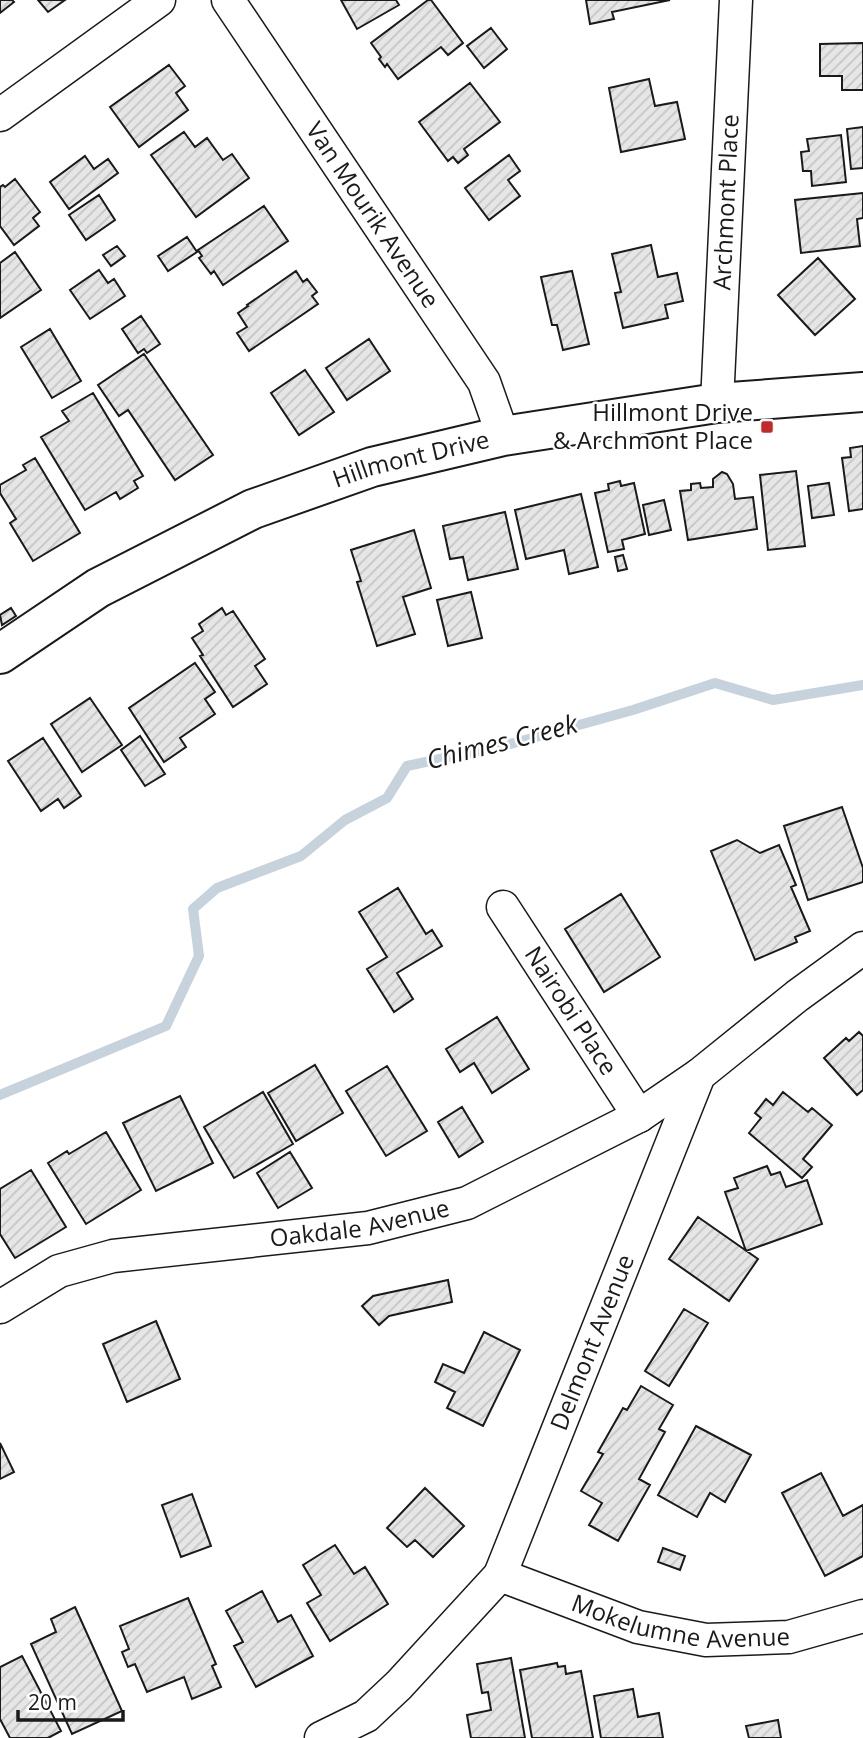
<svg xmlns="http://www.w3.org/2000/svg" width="863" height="1738" font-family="'Open Sans',sans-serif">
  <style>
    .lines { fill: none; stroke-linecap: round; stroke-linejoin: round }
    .stream { stroke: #c6d2dc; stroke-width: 10 }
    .building { fill: url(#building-hatch); stroke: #1a1a1a; stroke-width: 2 }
    .minor-casing { stroke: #1a1a1a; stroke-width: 35 }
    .tertiary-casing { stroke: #1a1a1a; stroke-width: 42 }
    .minor { stroke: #fff; stroke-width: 32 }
    .tertiary { stroke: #fff; stroke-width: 38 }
    .poi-dot { fill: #c62828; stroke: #fff; stroke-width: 2.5 }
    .labels { text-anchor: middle; stroke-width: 5; stroke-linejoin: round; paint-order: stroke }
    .street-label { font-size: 24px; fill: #1a1a1a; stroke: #fff }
    .poi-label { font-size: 24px; fill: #1a1a1a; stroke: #fff; text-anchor: end }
    .water-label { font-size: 26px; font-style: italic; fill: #1a1a1a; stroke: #fff }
  </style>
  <defs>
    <pattern id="building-hatch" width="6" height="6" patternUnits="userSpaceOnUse" patternTransform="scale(1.75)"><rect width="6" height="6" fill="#e6e6e6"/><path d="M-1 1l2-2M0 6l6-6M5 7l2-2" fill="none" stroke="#c5c5c5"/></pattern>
  </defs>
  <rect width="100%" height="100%" fill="#fff"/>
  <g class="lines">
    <path class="stream" d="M 0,1095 L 166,1026 L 199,956 L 193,909 L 217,888 L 301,856 L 345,820 L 387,798 L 407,766 L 514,743 L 633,710 L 715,683 L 773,700 L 863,685"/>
  </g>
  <path class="building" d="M 0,0 L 12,0 L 14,2 L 0,13 Z
    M 38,0 L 65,0 L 48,12 Z
    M 341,0 L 396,0 L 399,5 L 357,29 Z
    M 428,0 L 431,0 L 463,43 L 448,55 L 441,47 L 398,79 L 387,64 L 385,67 L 379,59 L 381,57 L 371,43 Z
    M 586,0 L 670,0 L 612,12 L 614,19 L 590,24 Z
    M 491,28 L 507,49 L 484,68 L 467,46 Z
    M 863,43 L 863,90 L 842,90 L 842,76 L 820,76 L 820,44 Z
    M 169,65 L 185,86 L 176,93 L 188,110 L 139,147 L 110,107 Z
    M 649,79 L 655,106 L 677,102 L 685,139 L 621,152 L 609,88 Z
    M 470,83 L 500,122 L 464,149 L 468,155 L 458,163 L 453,157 L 448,161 L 419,122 Z
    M 863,127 L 863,168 L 851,169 L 847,129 Z
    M 184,132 L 195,147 L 207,138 L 223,160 L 232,154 L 249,178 L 196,217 L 151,155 Z
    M 841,135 L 846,182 L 812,186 L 811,171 L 803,171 L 801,152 L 809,151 L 807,139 Z
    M 509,155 L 520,171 L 508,180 L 520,196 L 489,220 L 465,188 Z
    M 85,156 L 94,169 L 108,159 L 118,173 L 69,209 L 50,182 Z
    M 15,179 L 40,212 L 33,218 L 39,226 L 14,245 L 0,226 L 0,187 L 3,185 L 5,187 Z
    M 863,193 L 863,218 L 857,219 L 860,246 L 801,253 L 795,200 Z
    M 99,195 L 115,220 L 86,240 L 69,215 Z
    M 264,206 L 288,241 L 223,285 L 214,271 L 211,274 L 199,258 L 202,256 L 198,250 Z
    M 187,237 L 197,252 L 168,271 L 158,256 Z
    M 651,245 L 658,277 L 677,273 L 683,301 L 665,305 L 668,318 L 623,328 L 615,293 L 621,292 L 612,254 Z
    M 117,246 L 125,256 L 111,266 L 103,255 Z
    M 15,252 L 41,290 L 0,318 L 0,263 Z
    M 818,258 L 855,299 L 815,335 L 778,295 Z
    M 99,270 L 108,283 L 114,279 L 125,296 L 90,319 L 70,290 Z
    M 296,271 L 303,282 L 307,279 L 317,292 L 312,296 L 318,304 L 249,351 L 237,333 L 247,327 L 238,313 L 248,306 L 247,305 Z
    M 572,271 L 589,344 L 563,350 L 557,325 L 552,325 L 541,277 Z
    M 141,316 L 160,344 L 147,353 L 144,349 L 138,353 L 122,329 Z
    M 50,329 L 81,381 L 52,398 L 21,347 Z
    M 369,339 L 390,371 L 347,400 L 326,368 Z
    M 144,354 L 213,455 L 175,480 L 128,410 L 119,416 L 98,385 Z
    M 305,370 L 334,412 L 299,435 L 271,393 Z
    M 93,393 L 143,476 L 134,481 L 138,488 L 120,499 L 116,492 L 85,510 L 41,437 L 69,421 L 62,411 Z
    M 863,446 L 863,509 L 849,511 L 842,458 L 851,457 L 850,448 Z
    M 35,458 L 80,533 L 33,561 L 10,523 L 16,519 L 0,493 L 0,485 L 26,470 L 23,465 Z
    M 796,471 L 805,546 L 768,550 L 760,475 Z
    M 722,472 L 727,474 L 733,484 L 735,499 L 753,497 L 757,529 L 688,540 L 680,491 L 691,490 L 691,484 L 700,483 L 701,488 L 713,487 L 713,479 Z
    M 620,481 L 621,486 L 634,483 L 645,534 L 622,540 L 624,549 L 608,552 L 595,493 L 609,490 L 608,484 Z
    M 829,483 L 834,515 L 812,518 L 808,486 Z
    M 581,494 L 598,567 L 569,574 L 564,550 L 526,559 L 515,510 Z
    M 664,500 L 671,530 L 649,535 L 643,505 Z
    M 505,512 L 518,569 L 468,580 L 463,557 L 450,559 L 443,526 Z
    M 414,530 L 431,588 L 403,597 L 415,634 L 377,646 L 357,582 L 361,581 L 351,550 Z
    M 623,555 L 627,569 L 618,571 L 615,557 Z
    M 471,592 L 482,638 L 448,646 L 437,600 Z
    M 11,608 L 16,616 L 2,625 L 0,615 Z
    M 222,608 L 226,615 L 233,611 L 265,659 L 255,666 L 267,684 L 233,707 L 200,656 L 203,655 L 192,638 L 203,631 L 199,624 Z
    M 195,663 L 215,692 L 205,699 L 215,714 L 180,738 L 186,747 L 164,762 L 129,708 Z
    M 90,698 L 122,745 L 82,772 L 51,724 Z
    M 140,736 L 165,774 L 145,786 L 121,750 Z
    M 43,738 L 81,796 L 64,808 L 58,799 L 41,811 L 8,761 Z
    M 842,807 L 863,868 L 863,882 L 808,900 L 784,826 Z
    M 737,840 L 760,853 L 779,845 L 796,885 L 791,887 L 810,931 L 795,937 L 797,942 L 755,960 L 711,851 Z
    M 398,888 L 426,934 L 432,930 L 442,946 L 397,973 L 413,999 L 394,1012 L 367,969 L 387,957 L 359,912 Z
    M 621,894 L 660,957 L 604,992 L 565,929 Z
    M 497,1017 L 529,1069 L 492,1093 L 474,1063 L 460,1072 L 446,1049 Z
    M 859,1032 L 863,1036 L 863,1090 L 857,1095 L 824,1058 L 846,1038 L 849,1041 Z
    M 315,1065 L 343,1113 L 296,1141 L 268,1093 Z
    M 387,1066 L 427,1131 L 386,1156 L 346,1091 Z
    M 263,1092 L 293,1144 L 234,1178 L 204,1127 Z
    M 783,1092 L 808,1112 L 812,1108 L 832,1125 L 803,1159 L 812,1167 L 802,1178 L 749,1133 L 761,1118 L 755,1113 L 766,1099 L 773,1105 Z
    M 180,1096 L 213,1163 L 156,1191 L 123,1123 Z
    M 462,1107 L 483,1142 L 459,1157 L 438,1122 Z
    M 106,1132 L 141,1190 L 86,1224 L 48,1163 L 67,1151 L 69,1154 Z
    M 290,1152 L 312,1188 L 278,1208 L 257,1173 Z
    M 767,1166 L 771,1175 L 780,1172 L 786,1187 L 807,1180 L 822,1224 L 746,1251 L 725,1192 L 738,1188 L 734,1178 Z
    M 31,1170 L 66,1227 L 15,1258 L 0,1234 L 0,1189 Z
    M 698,1217 L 758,1259 L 729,1301 L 669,1259 Z
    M 448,1280 L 452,1302 L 389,1316 L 379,1325 L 362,1306 L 373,1296 Z
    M 684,1309 L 708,1323 L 669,1386 L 645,1371 Z
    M 156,1321 L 180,1379 L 127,1402 L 103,1344 Z
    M 484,1332 L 520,1350 L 483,1426 L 447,1408 L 455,1392 L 435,1382 L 443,1364 L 464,1373 Z
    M 641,1386 L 673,1405 L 659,1429 L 665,1432 L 639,1479 L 650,1485 L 618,1541 L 589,1525 L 602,1503 L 581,1491 L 603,1454 L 598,1452 L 623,1408 L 627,1410 Z
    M 696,1426 L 751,1455 L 725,1502 L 710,1493 L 697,1517 L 658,1495 Z
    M 0,1443 L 14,1472 L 0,1479 Z
    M 821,1473 L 843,1516 L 863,1505 L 863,1556 L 825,1576 L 782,1493 Z
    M 425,1488 L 464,1526 L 433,1557 L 415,1540 L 407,1547 L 387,1528 Z
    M 192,1494 L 211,1546 L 181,1557 L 162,1505 Z
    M 335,1545 L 354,1574 L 365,1567 L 388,1604 L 330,1641 L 307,1603 L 321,1595 L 303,1565 Z
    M 663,1548 L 685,1556 L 680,1570 L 658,1562 Z
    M 262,1591 L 278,1622 L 291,1615 L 313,1656 L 256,1687 L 234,1646 L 243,1642 L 226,1611 Z
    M 188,1598 L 216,1664 L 212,1666 L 221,1687 L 192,1699 L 184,1677 L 147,1692 L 135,1664 L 128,1667 L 122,1652 L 129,1649 L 120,1626 Z
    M 75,1607 L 122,1711 L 72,1734 L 31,1644 L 56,1632 L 51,1619 Z
    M 22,1656 L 61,1731 L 48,1738 L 10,1738 L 0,1719 L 0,1667 Z
    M 511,1658 L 525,1738 L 471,1738 L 467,1715 L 491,1710 L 488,1692 L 482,1693 L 477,1664 Z
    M 557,1663 L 558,1667 L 565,1666 L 566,1674 L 581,1671 L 593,1738 L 532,1738 L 520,1670 Z
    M 633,1689 L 638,1717 L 659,1713 L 663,1738 L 601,1738 L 594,1696 Z
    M 778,1720 L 781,1738 L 749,1738 L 746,1726 Z"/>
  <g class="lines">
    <defs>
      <g id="minor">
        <path id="s1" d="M 228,0 L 484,382 L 503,436"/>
        <path d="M 0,115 L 159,0"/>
        <path id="s2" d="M 717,403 L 736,0"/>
        <path id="s3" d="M 503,907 L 639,1116"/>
        <path id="s4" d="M 0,1307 L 59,1271 L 113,1256 L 368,1228 L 467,1203 L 639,1116 L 699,1075"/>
        <path id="s5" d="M 500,1575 L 638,1627 L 706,1640 L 789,1637 L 863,1616"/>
        <path id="s6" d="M 321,1738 L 366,1716 L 399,1685 L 500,1575 L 699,1075 L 797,996 L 863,948"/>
      </g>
      <g id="tertiary">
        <path id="s7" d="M 0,654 L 98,588 L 253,509 L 372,467 L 503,436 L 717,403 L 863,392"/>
      </g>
    </defs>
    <use href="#minor" class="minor-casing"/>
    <use href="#tertiary" class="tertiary-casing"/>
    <use href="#minor" class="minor"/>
    <use href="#tertiary" class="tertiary"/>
  </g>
  <rect class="poi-dot" x="760" y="420" width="14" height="14" rx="3.5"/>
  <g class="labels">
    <g class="street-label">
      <text dy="8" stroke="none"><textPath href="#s2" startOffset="201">Archmont Place</textPath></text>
      <text dy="8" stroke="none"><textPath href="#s1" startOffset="259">Van Mourik Avenue</textPath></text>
      <text dy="8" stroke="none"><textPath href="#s7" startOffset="458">Hillmont Drive</textPath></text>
      <text dy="8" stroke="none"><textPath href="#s3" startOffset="124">Nairobi Place</textPath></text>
      <text dy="8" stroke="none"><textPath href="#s4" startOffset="374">Oakdale Avenue</textPath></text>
      <text dy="8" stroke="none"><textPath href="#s6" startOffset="495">Delmont Avenue</textPath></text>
      <text dy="8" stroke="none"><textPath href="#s5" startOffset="189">Mokelumne Avenue</textPath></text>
    </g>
    <g class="poi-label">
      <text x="753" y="421">Hillmont Drive<tspan x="753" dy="28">&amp; Archmont Place</tspan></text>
    </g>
    <g class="water-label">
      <text transform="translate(502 742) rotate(-14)" y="9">Chimes Creek</text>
    </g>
  </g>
  <path d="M18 1710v10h105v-10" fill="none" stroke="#1a1a1a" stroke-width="3.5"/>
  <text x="28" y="1710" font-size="21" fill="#1a1a1a" stroke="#ffffff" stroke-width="5" paint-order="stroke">20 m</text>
</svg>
